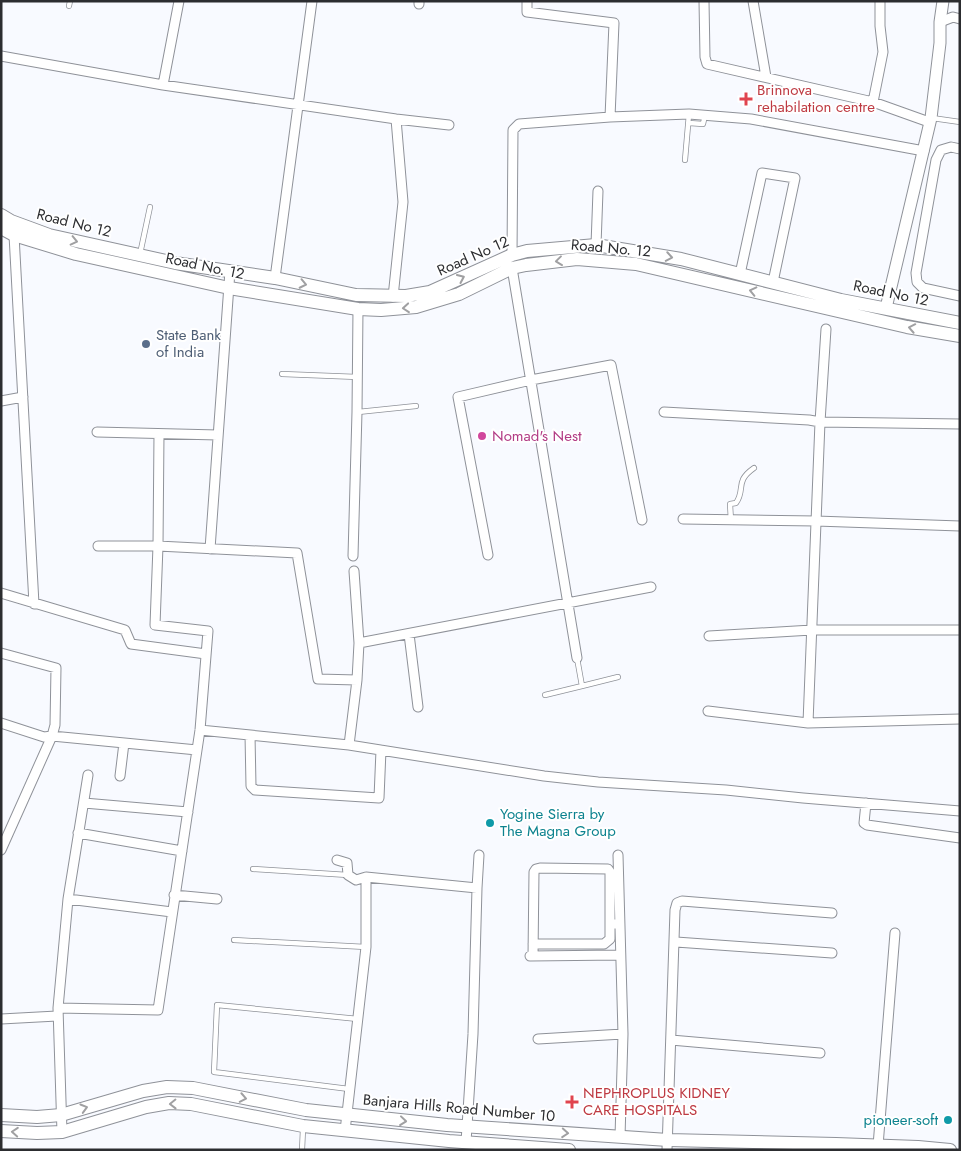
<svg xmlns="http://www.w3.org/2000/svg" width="961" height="1151" font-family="Jost,sans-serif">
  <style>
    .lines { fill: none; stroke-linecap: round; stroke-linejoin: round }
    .service-casing { stroke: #8f9299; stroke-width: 6 }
    .minor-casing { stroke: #8f9299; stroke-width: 11 }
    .tertiary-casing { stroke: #8f9299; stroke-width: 13 }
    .secondary-casing { stroke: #8f9299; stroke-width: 14 }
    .service { stroke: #fff; stroke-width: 4.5 }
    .minor { stroke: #fff; stroke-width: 9 }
    .tertiary { stroke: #fff; stroke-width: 11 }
    .secondary { stroke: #fff; stroke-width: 12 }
    .oneway { stroke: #a0a0a2 }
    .health-dot { fill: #e0444e; stroke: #fff; stroke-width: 2 }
    .service-dot { fill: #5c6f8a; stroke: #fff; stroke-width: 2 }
    .hotel-dot { fill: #d1479c; stroke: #fff; stroke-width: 2 }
    .culture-dot { fill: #0f9aa8; stroke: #fff; stroke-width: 2 }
    .labels { text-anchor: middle; stroke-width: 4; stroke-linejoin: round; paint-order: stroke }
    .health-label { font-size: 15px; fill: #be3a42; stroke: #fff; text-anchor: start }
    .street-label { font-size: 15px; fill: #2c2d30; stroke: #fff }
    .service-label { font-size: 15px; fill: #4e5e75; stroke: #fff; text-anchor: start }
    .hotel-label { font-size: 15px; fill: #b23c85; stroke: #fff; text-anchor: start }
    .culture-label { font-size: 15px; fill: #0d838f; stroke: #fff; text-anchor: start }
  </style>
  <rect width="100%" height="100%" fill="#f8faff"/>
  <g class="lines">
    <defs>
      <path id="service" d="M 69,6 L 70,1
        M 932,118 L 960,122
        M 689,123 L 703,124 L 705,115
        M 685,160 L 689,114
        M 140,254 L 150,207
        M 282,374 L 358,377
        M 358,412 L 416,406
        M 731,521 L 730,504 L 736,503 C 746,489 734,482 754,468
        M 582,686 L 618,677
        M 545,695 L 582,686 L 577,658
        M 253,869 L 348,875
        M 234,940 L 366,947
        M 349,1089 L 214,1072 L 217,1005 L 358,1019
        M 302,1150 L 303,1129"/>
      <path id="minor" d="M 527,1 L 527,12 L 614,23 L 610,117
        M 704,1 L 705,57 L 707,64 L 873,102 L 929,122
        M 753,1 L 766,77
        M 419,4 L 419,1
        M 940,22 L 953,17 L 960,19
        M 1,56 L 163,85 L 396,119 L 449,125
        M 163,85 L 179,1
        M 873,102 L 883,52 L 880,26 L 880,1
        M 960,149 L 951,147 L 941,150 L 936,160 L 916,273 L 917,282 L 923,288 L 960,296
        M 14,235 L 34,604
        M 596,245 L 598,191
        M 512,255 L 513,130 L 519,124 L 610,117 L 689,114 L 751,119 L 924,151
        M 512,268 L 577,658
        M 740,274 L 762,173 L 795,178 L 773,282
        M 275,278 L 312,1
        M 393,297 L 403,202 L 396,119
        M 1,401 L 23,397
        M 664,412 L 809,420 L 820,422 L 960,424
        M 97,432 L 218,435
        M 683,519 L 816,521 L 960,526
        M 98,546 L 158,546 L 297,553 L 318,679 L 357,680
        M 210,549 L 230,271
        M 488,555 L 458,397 L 531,380 L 611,365 L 642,520
        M 353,556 L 357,412 L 358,309
        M 1,593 L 125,630 L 131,644 L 206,654
        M 409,634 L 418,707
        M 709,636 L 812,630 L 960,630
        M 359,643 L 651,587
        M 1,653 L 56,668 L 55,725 L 52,736 L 1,850
        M 708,711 L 808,723 L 960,719
        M 1,723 L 44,737 L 52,736 L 197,750
        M 808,723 L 820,422 L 826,329
        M 200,730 L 349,745 L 357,680 L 359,643 L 354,571
        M 250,735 L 251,786 L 255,790 L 379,798 L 381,750
        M 349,745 L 544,776 L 598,782 L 726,790 L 803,798 L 960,811
        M 120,776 L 124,743
        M 84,803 L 188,812
        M 866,803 L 864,823 L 867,825 L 960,838
        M 78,833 L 182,851
        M 618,855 L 623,1034 L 620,1137
        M 337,860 L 347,863 L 348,875 L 356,880 L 366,877
        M 477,888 L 479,855
        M 174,895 L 217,899
        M 68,899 L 172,912
        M 676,942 L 832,953
        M 533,944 L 604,944 L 610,939 L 610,924
        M 530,956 L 620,955
        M 533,956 L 534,872 L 536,869 L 540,868 L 608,869 L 610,872 L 610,924 L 619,924
        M 58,1008 L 158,1010 L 200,730 L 208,631 L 155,625 L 158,546 L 159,434
        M 1,1019 L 57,1016
        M 538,1039 L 623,1034
        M 671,1040 L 820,1053
        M 345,1131 L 366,947 L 366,877 L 477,888 L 473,1034 L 466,1142
        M 62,1132 L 58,1008 L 68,899 L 88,775
        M 878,1146 L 895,933
        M 667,1150 L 675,910 L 677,903 L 682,901 L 832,913"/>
      <path id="tertiary" d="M 886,308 L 931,118 L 940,43 L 940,22 L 943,1"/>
      <path id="secondary" d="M 1,215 L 11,221 L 49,235 L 175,263 L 275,278 L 356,295 L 406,296 L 430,292 L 512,255 L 527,251 L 596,245 L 681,259 L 841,300 L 960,323
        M 1,228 L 14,235 L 76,254 L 229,288 L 358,309 L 381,310 L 416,307 L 459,294 L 512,268 L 526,265 L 577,259 L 636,264 L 907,327 L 960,336
        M 1,1115 L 37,1117 L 61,1115 L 143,1091 L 167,1087 L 193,1088 L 306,1110 L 447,1125 L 668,1140 L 836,1144 L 918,1147 L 950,1150
        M 1,1131 L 37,1133 L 62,1132 L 146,1107 L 169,1103 L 191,1104 L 303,1126 L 449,1141 L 569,1150"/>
    </defs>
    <use href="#service" class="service-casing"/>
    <use href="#minor" class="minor-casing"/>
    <use href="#tertiary" class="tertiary-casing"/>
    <use href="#secondary" class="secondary-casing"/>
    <use href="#service" class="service"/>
    <use href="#minor" class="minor"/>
    <use href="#tertiary" class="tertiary"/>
    <use href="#secondary" class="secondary"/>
  </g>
  <defs><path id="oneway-chevron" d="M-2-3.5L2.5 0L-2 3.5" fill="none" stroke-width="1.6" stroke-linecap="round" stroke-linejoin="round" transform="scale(1.25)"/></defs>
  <g class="oneway">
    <use href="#oneway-chevron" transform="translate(74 241) rotate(13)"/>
    <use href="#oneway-chevron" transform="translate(669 257) rotate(10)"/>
    <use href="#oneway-chevron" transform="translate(559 261) rotate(173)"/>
    <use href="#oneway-chevron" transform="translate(461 278) rotate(-24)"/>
    <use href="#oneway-chevron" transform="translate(303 284) rotate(12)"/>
    <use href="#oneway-chevron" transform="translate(753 291) rotate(-167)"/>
    <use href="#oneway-chevron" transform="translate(406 308) rotate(175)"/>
    <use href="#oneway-chevron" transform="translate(912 328) rotate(-169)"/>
    <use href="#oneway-chevron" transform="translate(243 1098) rotate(11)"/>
    <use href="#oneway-chevron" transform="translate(173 1104) rotate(179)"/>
    <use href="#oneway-chevron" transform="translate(84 1108) rotate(-16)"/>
    <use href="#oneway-chevron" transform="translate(403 1121) rotate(6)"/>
    <use href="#oneway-chevron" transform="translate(15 1132) rotate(-176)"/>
    <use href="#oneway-chevron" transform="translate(565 1133) rotate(4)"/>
  </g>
  <g class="health-dot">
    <path d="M743.5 91.5h5v5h5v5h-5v5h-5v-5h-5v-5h5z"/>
    <path d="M569.5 1094.5h5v5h5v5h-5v5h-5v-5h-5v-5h5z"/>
  </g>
  <circle class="service-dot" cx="146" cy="344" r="5"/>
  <circle class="hotel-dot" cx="482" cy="436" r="5"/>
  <g class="culture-dot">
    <circle cx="490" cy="823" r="5"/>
    <circle cx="948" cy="1120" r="5"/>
  </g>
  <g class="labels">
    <g class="health-label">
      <text x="757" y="95">Brinnova<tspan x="757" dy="17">rehabilation centre</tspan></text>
      <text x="583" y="1098">NEPHROPLUS KIDNEY<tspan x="583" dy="17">CARE HOSPITALS</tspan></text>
    </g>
    <g class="street-label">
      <text transform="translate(74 223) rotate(14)" y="5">Road No 12</text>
      <text transform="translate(611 248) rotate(5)" y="5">Road No. 12</text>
      <text transform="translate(473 256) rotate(-24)" y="5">Road No 12</text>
      <text transform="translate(205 266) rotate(12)" y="5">Road No. 12</text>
      <text transform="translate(891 293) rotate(12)" y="5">Road No 12</text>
      <text transform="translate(459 1108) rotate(5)" y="5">Banjara Hills Road Number 10</text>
    </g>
    <g class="service-label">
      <text x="156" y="340">State Bank<tspan x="156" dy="17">of India</tspan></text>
    </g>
    <g class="hotel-label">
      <text x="492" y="441">Nomad's Nest</text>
    </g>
    <g class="culture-label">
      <text x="500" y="819">Yogine Sierra by<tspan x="500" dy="17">The Magna Group</tspan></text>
      <text x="938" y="1125" text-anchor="end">pioneer-soft</text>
    </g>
  </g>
  <rect width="961" height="1151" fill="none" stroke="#2c2d30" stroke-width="5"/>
</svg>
